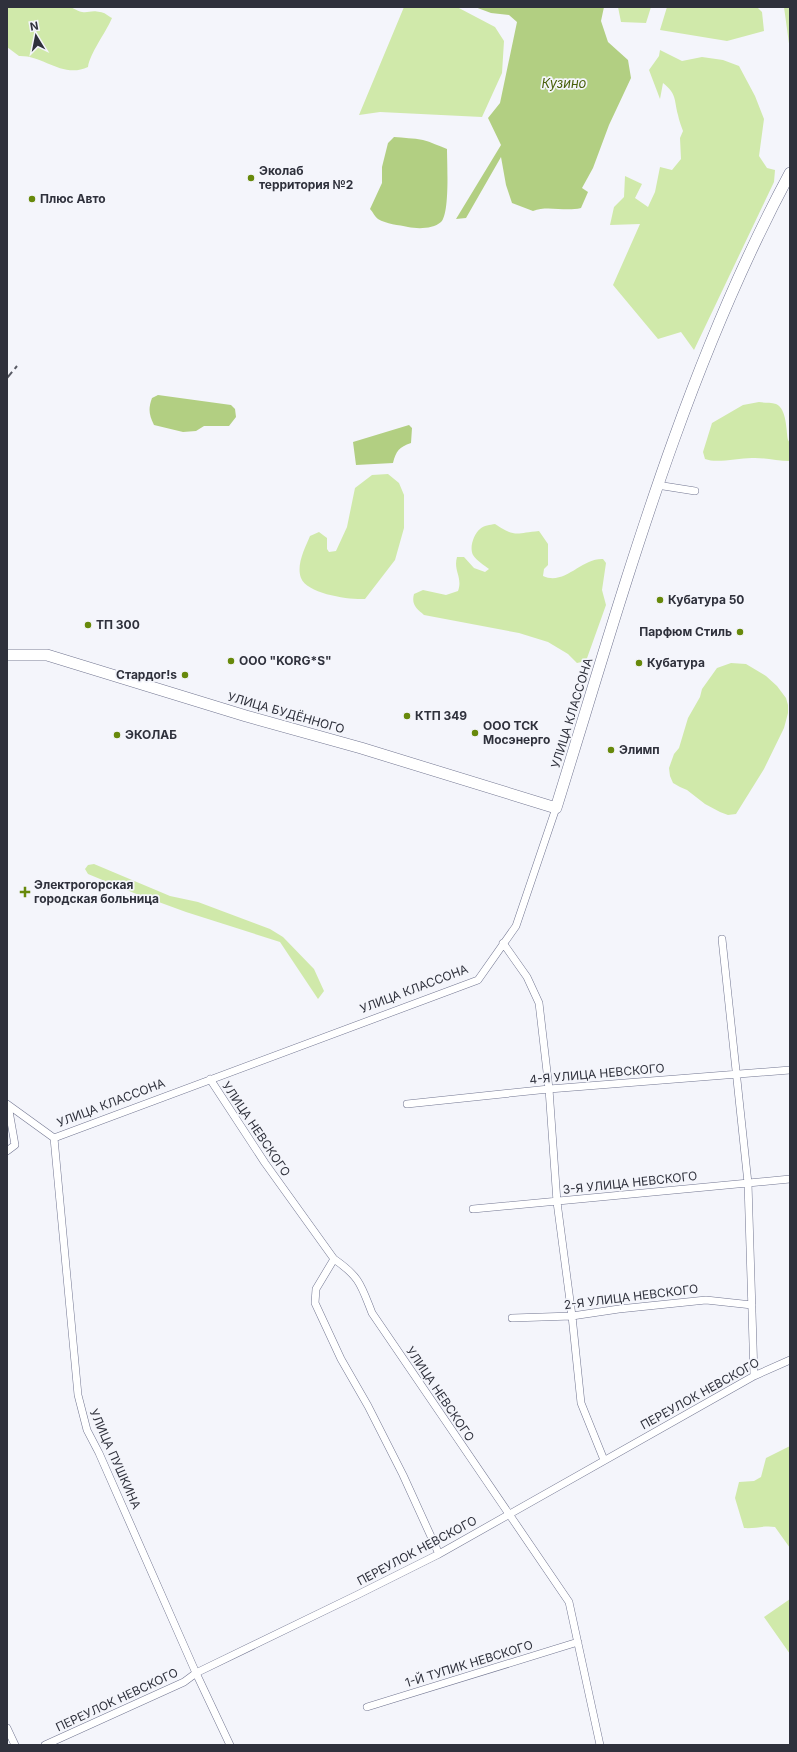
<svg xmlns="http://www.w3.org/2000/svg" width="797" height="1752" font-family="Inter,sans-serif">
  <style>
    .green { fill: #d0e9aa }
    .water { fill: #b2cf82 }
    .lines { fill: none; stroke-linecap: round; stroke-linejoin: round }
    .street-casing { stroke: #727691; stroke-width: 8 }
    .secondary-casing { stroke: #727691; stroke-width: 12 }
    .street { stroke: #fff; stroke-width: 7 }
    .secondary { stroke: #fff; stroke-width: 11 }
    .rail { stroke: #585a64; stroke-width: 2; stroke-dasharray: 8 4; stroke-linecap: butt }
    .poi-dot { fill: #67890b; stroke: #f4f5fb; stroke-width: 1.5 }
    .labels { text-anchor: middle; stroke-width: 3.5; stroke-linejoin: round; paint-order: stroke }
    .poi-label { font-size: 12px; font-weight: bold; fill: #2f313c; stroke: #f4f5fb; text-anchor: start }
    .street-label { font-size: 12px; fill: #2f313c; stroke: #f4f5fb }
    .water-label { font-size: 13px; font-style: italic; fill: #48600a; stroke: #f4f5fb }
  </style>
  <rect width="100%" height="100%" fill="#f4f5fb"/>
  <path class="green" d="M 7,7 L 71,7 C 87,17 87,9 100,12 C 104,12 108,16 112,18 C 105,34 90,53 88,67 C 63,79 43,55 19,56 L 7,47 Z
    M 404,7 L 457,7 L 495,27 L 504,41 L 502,73 L 482,117 L 380,112 L 359,115 Z
    M 618,7 L 651,7 L 646,23 L 621,22 Z
    M 667,7 L 757,7 L 762,12 L 764,31 L 727,41 L 660,30 Z
    M 784,7 L 790,7 L 790,53 L 790,51 Z
    M 660,50 L 682,61 L 702,57 L 723,60 L 739,66 L 755,96 L 764,119 L 759,156 L 767,168 L 775,170 L 774,182 L 694,350 L 681,332 L 658,339 L 613,285 L 640,224 L 610,225 L 614,207 L 624,197 L 625,176 L 642,184 L 635,198 L 648,207 L 655,192 L 660,167 L 672,170 L 681,159 L 680,138 L 683,131 C 681,126 679,120 678,115 C 674,100 677,94 663,83 L 660,99 L 649,70 L 659,56 Z
    M 759,402 C 764,403 771,402 776,404 C 787,409 786,430 788,440 L 790,443 L 790,461 C 778,461 767,458 755,458 C 740,457 718,464 705,459 L 703,452 L 712,423 L 743,405 Z
    M 388,474 L 399,483 L 404,495 L 404,528 L 395,560 L 365,599 C 350,600 307,594 301,578 C 296,565 305,548 310,536 L 319,532 L 327,538 L 327,549 L 329,552 L 336,551 L 347,527 L 355,488 L 372,475 Z
    M 495,524 C 516,538 516,533 539,531 L 548,544 L 548,565 L 544,569 L 543,576 C 565,586 581,558 603,559 L 606,563 L 602,590 L 606,605 L 586,661 L 577,663 L 568,654 L 548,642 L 519,633 L 424,615 C 417,609 411,605 414,594 L 423,590 L 446,595 L 458,591 C 463,577 453,571 457,557 L 464,557 L 474,568 L 485,572 L 489,569 C 484,565 477,561 473,555 C 469,547 474,534 480,529 C 484,525 490,525 495,524 Z
    M 731,663 L 746,664 L 766,676 L 777,686 L 786,698 L 788,705 L 788,713 L 784,728 L 764,769 L 736,814 L 728,815 L 720,812 L 705,804 L 687,790 L 680,787 L 673,783 L 670,776 L 669,768 L 674,754 L 679,748 L 688,718 L 700,697 L 702,689 L 717,668 Z
    M 94,864 L 170,896 L 198,902 L 270,929 L 283,937 L 314,969 L 324,991 L 318,999 L 280,942 L 186,912 L 134,893 L 88,874 L 85,869 L 88,865 Z
    M 790,1446 L 790,1548 L 775,1527 C 764,1525 755,1529 744,1528 L 735,1498 L 739,1482 L 754,1481 L 761,1477 L 766,1458 Z
    M 790,1599 L 790,1654 L 764,1617 Z"/>
  <path class="water" d="M 475,7 L 604,7 L 601,21 L 608,42 L 628,60 L 631,78 L 609,125 L 593,168 L 582,188 L 588,192 L 581,208 C 564,212 548,205 533,211 L 512,203 L 506,185 L 501,157 L 466,218 L 456,219 L 501,145 L 488,118 L 500,103 L 517,22 L 509,15 L 491,13 Z
    M 394,137 C 404,138 413,138 423,140 C 431,142 439,146 447,149 C 447,163 450,213 441,222 C 433,229 418,229 408,227 C 399,225 386,224 378,219 C 375,217 373,212 370,209 L 382,183 L 382,167 L 388,143 Z
    M 158,395 L 231,405 L 235,409 L 236,417 L 229,426 L 204,426 L 196,431 L 183,432 L 154,425 C 149,415 148,409 152,398 Z
    M 409,425 L 412,428 L 411,443 C 399,447 396,451 393,463 L 356,465 L 353,442 Z"/>
  <g class="lines">
    <defs>
      <path id="street" d="M 657,485 L 695,491
        M 722,939 L 748,1183 L 754,1376
        M 503,943 L 527,977 L 539,1003 L 549,1089 L 557,1202 L 572,1316 L 581,1403 L 604,1460
        M 210,1079 L 265,1163 L 334,1259 C 360,1277 361,1285 372,1313 L 569,1602 L 600,1745
        M 7,1104 L 54,1138
        M 407,1104 L 549,1089 L 790,1070
        M 54,1138 L 478,980 L 516,926 L 556,808
        M 54,1138 L 78,1395 L 87,1430 L 99,1453 L 196,1673 L 230,1745
        M 7,1151 L 15,1145 L 8,1105
        M 473,1209 L 790,1179
        M 334,1259 L 316,1289 L 315,1303 L 341,1359 L 368,1406 L 403,1475 L 439,1554
        M 512,1318 L 572,1316 L 619,1309 L 706,1300 L 752,1305
        M 367,1707 L 578,1642
        M 7,1728 L 15,1745
        M 45,1745 L 184,1682 L 196,1673 L 357,1595 L 439,1554 L 754,1376 L 790,1360"/>
      <path id="secondary" d="M 7,655 L 47,655 L 246,716 L 361,748 L 556,808 C 623,593 683,372 790,173"/>
    </defs>
    <use href="#street" class="street-casing"/>
    <use href="#secondary" class="secondary-casing"/>
    <use href="#street" class="street"/>
    <use href="#secondary" class="secondary"/>
    <path class="rail" d="M 7,378 L 17,366"/>
  </g>
  <g class="poi-dot">
    <circle cx="251" cy="178" r="4"/>
    <circle cx="32" cy="199" r="4"/>
    <circle cx="660" cy="600" r="4"/>
    <circle cx="88" cy="625" r="4"/>
    <circle cx="740" cy="632" r="4"/>
    <circle cx="231" cy="661" r="4"/>
    <circle cx="639" cy="663" r="4"/>
    <circle cx="185" cy="675" r="4"/>
    <circle cx="407" cy="716" r="4"/>
    <circle cx="475" cy="733" r="4"/>
    <circle cx="117" cy="735" r="4"/>
    <circle cx="611" cy="750" r="4"/>
    <path d="M23 886h4v4h4v4h-4v4h-4v-4h-4v-4h4z"/>
  </g>
  <g class="labels">
    <g class="poi-label">
      <text x="259" y="175">Эколаб<tspan x="259" dy="14">территория №2</tspan></text>
      <text x="40" y="203">Плюс Авто</text>
      <text x="668" y="604">Кубатура 50</text>
      <text x="96" y="629">ТП 300</text>
      <text x="732" y="636" text-anchor="end">Парфюм Стиль</text>
      <text x="239" y="665">ООО "KORG*S"</text>
      <text x="647" y="667">Кубатура</text>
      <text x="177" y="679" text-anchor="end">Стардог!s</text>
      <text x="415" y="720">КТП 349</text>
      <text x="483" y="730">ООО ТСК<tspan x="483" dy="14">Мосэнерго</tspan></text>
      <text x="125" y="739">ЭКОЛАБ</text>
      <text x="619" y="754">Элимп</text>
      <text x="34" y="889">Электрогорская<tspan x="34" dy="14">городская больница</tspan></text>
    </g>
    <g class="street-label">
      <text transform="translate(286 713) rotate(16)" y="4">УЛИЦА БУДЁННОГО</text>
      <text transform="translate(572 713) rotate(-73)" y="4">УЛИЦА КЛАССОНА</text>
      <text transform="translate(414 989) rotate(-21)" y="4">УЛИЦА КЛАССОНА</text>
      <text transform="translate(597 1074) rotate(-5)" y="4">4-Я УЛИЦА НЕВСКОГО</text>
      <text transform="translate(111 1103) rotate(-21)" y="4">УЛИЦА КЛАССОНА</text>
      <text transform="translate(256 1129) rotate(56)" y="4">УЛИЦА НЕВСКОГО</text>
      <text transform="translate(630 1183) rotate(-6)" y="4">3-Я УЛИЦА НЕВСКОГО</text>
      <text transform="translate(631 1297) rotate(-7)" y="4">2-Я УЛИЦА НЕВСКОГО</text>
      <text transform="translate(440 1394) rotate(56)" y="4">УЛИЦА НЕВСКОГО</text>
      <text transform="translate(700 1394) rotate(-29)" y="4">ПЕРЕУЛОК НЕВСКОГО</text>
      <text transform="translate(115 1459) rotate(66)" y="4">УЛИЦА ПУШКИНА</text>
      <text transform="translate(417 1551) rotate(-28)" y="4">ПЕРЕУЛОК НЕВСКОГО</text>
      <text transform="translate(469 1664) rotate(-17)" y="4">1-Й ТУПИК НЕВСКОГО</text>
      <text transform="translate(117 1700) rotate(-25)" y="4">ПЕРЕУЛОК НЕВСКОГО</text>
    </g>
    <g class="water-label">
      <text x="564" y="88">Кузино</text>
    </g>
  </g>
  <rect width="797" height="1752" fill="none" stroke="#2f313c" stroke-width="16"/>
  <g transform="translate(36 36) rotate(350)" stroke="#f4f5fb" stroke-width="3" paint-order="stroke">
  <path d="M0-3L7 15L0 10L-7 15Z" fill="#2f313c"/>
  <text y="-6" font-size="11" font-weight="bold" text-anchor="middle" fill="#2f313c">N</text>
  </g>
</svg>
